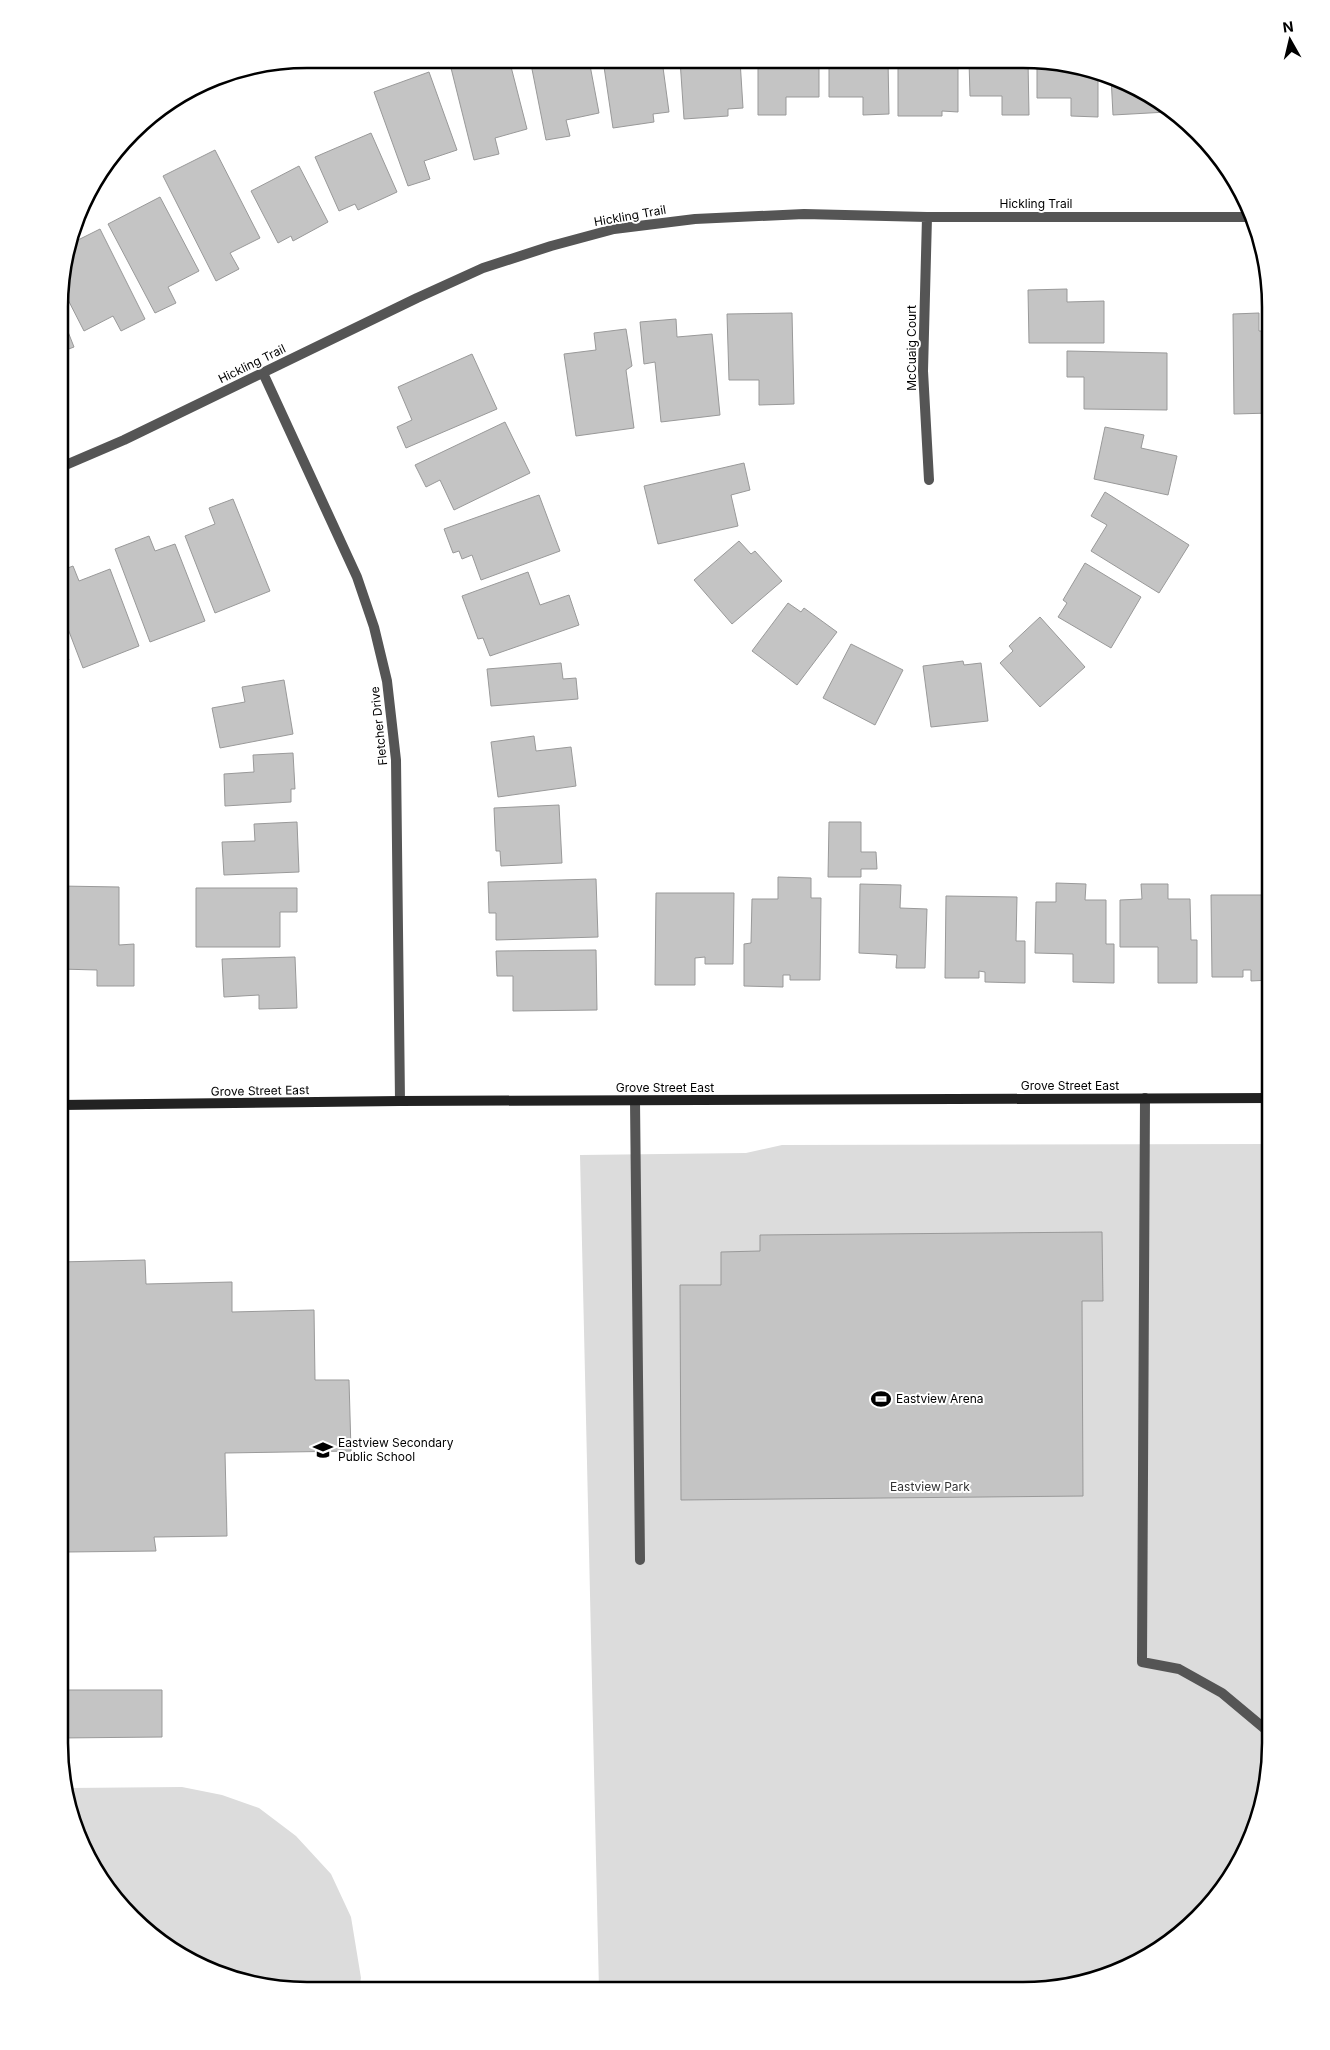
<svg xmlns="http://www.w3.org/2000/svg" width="1330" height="2050" font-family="Inter,sans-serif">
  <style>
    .green { fill: #dcdcdc }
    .building { fill: #c4c4c4; stroke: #999 }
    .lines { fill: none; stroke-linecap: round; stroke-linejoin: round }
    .lane { stroke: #555; stroke-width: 10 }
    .street { stroke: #555; stroke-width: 10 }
    .secondary { stroke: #222; stroke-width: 10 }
    .labels { text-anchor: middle; stroke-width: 4; stroke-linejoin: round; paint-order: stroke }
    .street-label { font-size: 12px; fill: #000; stroke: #fff }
    .poi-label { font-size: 12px; fill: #000; stroke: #fff; text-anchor: start }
    .park-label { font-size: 12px; fill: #333; stroke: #fff }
    .rim { fill: none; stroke: #000; stroke-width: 2.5 }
  </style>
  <rect width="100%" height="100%" fill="#fff"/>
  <path class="green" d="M 1271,1144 L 1271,1760 L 1258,1823 L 1229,1881 L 1175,1940 L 1119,1972 L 1024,1991 L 599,1990 L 580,1155 L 746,1153 L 782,1145 Z
    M 182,1787 L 222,1795 L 259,1808 L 296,1836 L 331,1874 L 351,1917 L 361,1978 L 359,1989 L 274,1989 L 212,1972 L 156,1940 L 110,1895 L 78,1839 L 68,1788 Z"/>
  <path class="building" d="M 467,59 L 509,59 L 527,129 L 495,138 L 499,154 L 474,160 L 450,64 Z
    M 530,59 L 589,60 L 599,113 L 566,120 L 570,136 L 546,140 Z
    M 603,60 L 662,60 L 669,112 L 653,114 L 654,122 L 613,128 Z
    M 680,60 L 740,60 L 743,108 L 728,109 L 728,116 L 684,119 Z
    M 758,60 L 819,60 L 819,97 L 786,97 L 786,115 L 758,115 Z
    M 829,60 L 888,60 L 889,114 L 863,115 L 863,97 L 829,97 Z
    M 898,60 L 958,61 L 958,112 L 942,111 L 942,116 L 898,116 Z
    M 969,61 L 1028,61 L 1029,115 L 1002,115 L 1002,96 L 970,96 Z
    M 1037,61 L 1056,61 L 1098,72 L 1098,117 L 1071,116 L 1071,98 L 1037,98 Z
    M 429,72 L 457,150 L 424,161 L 430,179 L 408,186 L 374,92 Z
    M 1111,76 L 1118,78 L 1167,106 L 1167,112 L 1113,115 Z
    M 371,133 L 397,192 L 358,210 L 355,204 L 339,211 L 315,157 Z
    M 215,150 L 260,238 L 230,253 L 239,269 L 216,281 L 163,176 Z
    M 299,166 L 328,222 L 293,241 L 291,236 L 278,243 L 251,191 Z
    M 160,197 L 199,271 L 168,287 L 176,303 L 155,313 L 108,224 Z
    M 100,229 L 145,319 L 121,331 L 113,316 L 84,331 L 61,286 L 61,274 L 70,244 Z
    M 1067,289 L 1067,302 L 1104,301 L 1104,343 L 1029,343 L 1028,290 Z
    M 792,313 L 794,404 L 759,405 L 759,380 L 729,380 L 727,314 Z
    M 1259,313 L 1259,331 L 1271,331 L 1271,413 L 1234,414 L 1233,314 Z
    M 61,314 L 74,347 L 61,352 Z
    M 676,319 L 677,337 L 712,334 L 720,415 L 661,422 L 655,362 L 644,364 L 640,322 Z
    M 626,329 L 632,366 L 626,370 L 634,428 L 576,436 L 564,354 L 596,350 L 594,333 Z
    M 1067,351 L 1167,353 L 1167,410 L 1084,409 L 1084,377 L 1067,377 Z
    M 472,354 L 497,409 L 406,448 L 397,427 L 412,420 L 398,387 Z
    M 505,422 L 530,473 L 454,510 L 440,480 L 426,487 L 415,465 Z
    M 1105,427 L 1144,435 L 1141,448 L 1177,456 L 1168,495 L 1094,479 Z
    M 744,463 L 750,490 L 731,495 L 738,526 L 658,544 L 644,486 Z
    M 1105,492 L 1189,545 L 1159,593 L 1091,551 L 1107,525 L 1091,516 Z
    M 539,495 L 560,551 L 481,580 L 472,555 L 462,559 L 459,551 L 453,553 L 444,529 Z
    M 233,499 L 270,591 L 215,613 L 185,536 L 215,524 L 209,508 Z
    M 149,536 L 155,551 L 175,544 L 205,621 L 150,642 L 115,549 Z
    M 739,541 L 751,554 L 755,551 L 782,581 L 732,624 L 694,580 Z
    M 1085,563 L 1141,597 L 1111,648 L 1058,617 L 1067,603 L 1063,600 Z
    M 73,566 L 79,581 L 110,569 L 139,646 L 83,668 L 60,608 L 60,571 Z
    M 528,572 L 540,605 L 569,595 L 579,625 L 490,656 L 483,638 L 478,639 L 462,596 Z
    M 788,603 L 801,612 L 804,608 L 837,632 L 797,685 L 752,651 Z
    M 1040,617 L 1085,667 L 1040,707 L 1000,663 L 1013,651 L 1009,646 Z
    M 60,634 L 69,660 L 60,664 Z
    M 851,644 L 903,670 L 875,725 L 823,698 Z
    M 963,661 L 964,665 L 981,663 L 988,721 L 931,727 L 923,666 Z
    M 561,663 L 563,679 L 576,678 L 578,699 L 491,706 L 487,669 Z
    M 284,680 L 293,734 L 220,748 L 212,708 L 245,702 L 242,687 Z
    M 534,736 L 536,751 L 571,747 L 576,786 L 498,797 L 491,742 Z
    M 293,753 L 295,789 L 291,789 L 291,802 L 225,806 L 224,774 L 254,772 L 253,755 Z
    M 559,805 L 562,863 L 501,866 L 500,851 L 496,851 L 494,808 Z
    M 297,822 L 299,872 L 224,875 L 222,842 L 255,841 L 254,824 Z
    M 829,822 L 861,822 L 861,852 L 876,852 L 877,869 L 861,869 L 861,877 L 828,877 Z
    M 778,877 L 811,878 L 811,898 L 821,898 L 820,980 L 790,980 L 790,975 L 783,975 L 783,987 L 744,986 L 744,944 L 751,943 L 752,899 L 778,899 Z
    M 596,879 L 598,937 L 496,940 L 496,913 L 489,913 L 488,882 Z
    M 1056,883 L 1086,884 L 1085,900 L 1106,900 L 1106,944 L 1114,944 L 1114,983 L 1073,982 L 1073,954 L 1035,953 L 1036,902 L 1056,902 Z
    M 860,884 L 901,885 L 900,908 L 927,909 L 925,968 L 896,968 L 897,955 L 859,953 Z
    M 1141,884 L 1168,884 L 1168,899 L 1190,899 L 1191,940 L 1197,940 L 1197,983 L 1158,983 L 1158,947 L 1120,947 L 1120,900 L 1142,899 Z
    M 60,886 L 119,887 L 119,945 L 134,944 L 134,986 L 97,986 L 97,970 L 60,969 Z
    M 196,888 L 297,888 L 297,912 L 280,912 L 280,947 L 196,947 Z
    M 656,893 L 734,893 L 733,964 L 705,964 L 705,957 L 695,958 L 695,985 L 655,985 Z
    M 1211,895 L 1271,895 L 1271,980 L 1251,981 L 1251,970 L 1243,970 L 1243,977 L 1212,977 Z
    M 946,896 L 1017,897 L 1016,941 L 1025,941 L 1025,983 L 985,982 L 985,972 L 979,971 L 979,978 L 945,978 Z
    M 596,950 L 597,1010 L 513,1011 L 513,976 L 497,976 L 496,951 Z
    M 295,957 L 297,1008 L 259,1009 L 259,995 L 224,997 L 222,959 Z
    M 1102,1232 L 1103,1301 L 1082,1301 L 1083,1496 L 681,1500 L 680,1285 L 721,1285 L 721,1252 L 760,1251 L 760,1235 Z
    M 145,1260 L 146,1284 L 232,1282 L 232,1312 L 314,1310 L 315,1380 L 349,1380 L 351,1451 L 225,1453 L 227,1536 L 154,1537 L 156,1551 L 66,1552 L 67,1574 L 59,1574 L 59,1262 Z
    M 59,1690 L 162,1690 L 162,1737 L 59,1738 Z"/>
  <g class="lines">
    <path class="lane" d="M 1145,1098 L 1142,1662 L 1179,1669 L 1222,1693 L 1271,1734
      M 635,1101 L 640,1560"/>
    <path class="street" d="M 927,217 L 923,371 L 929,480
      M 263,373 L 357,577 L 374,627 L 387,681 L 396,760 L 400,1101
      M 61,467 L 124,440 L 417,298 L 483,268 L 551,246 L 614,229 L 695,219 L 804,214 L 927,217 L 1253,217"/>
    <path class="secondary" d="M 60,1105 L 400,1101 L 1271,1098"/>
  </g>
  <defs>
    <symbol id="stadium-bare" viewBox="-9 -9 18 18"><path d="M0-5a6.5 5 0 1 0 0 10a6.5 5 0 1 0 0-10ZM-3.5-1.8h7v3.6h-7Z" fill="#000" stroke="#fff" stroke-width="2.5" paint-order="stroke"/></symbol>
    <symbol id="school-bare" viewBox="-9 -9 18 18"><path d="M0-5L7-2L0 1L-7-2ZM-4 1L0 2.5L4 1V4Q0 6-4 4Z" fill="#000" stroke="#fff" stroke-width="2.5" paint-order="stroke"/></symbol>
  </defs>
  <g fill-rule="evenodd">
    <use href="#stadium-bare" x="867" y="1385" width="28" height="28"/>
    <use href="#school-bare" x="309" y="1436" width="28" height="28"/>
  </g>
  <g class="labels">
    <g class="street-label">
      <text x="1036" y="208">Hickling Trail</text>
      <text transform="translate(630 216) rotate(-10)" y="4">Hickling Trail</text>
      <text transform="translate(912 348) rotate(-90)" y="4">McCuaig Court</text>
      <text transform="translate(252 364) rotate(-26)" y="4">Hickling Trail</text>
      <text transform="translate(379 726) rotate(-96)" y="4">Fletcher Drive</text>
      <text x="1070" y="1090">Grove Street East</text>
      <text x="665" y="1092">Grove Street East</text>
      <text transform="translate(260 1091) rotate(-1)" y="4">Grove Street East</text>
    </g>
    <g class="poi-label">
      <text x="896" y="1403">Eastview Arena</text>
      <text x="338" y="1447">Eastview Secondary<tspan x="338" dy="14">Public School</tspan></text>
    </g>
    <g class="park-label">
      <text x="930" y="1491">Eastview Park</text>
    </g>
  </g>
  <path d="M0 0H1330V2050H0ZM307 68H1023A239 239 0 0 1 1262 307V1743A239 239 0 0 1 1023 1982H307A239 239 0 0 1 68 1743V307A239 239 0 0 1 307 68Z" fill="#fff" fill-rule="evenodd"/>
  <path class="rim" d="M307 68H1023A239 239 0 0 1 1262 307V1743A239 239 0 0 1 1023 1982H307A239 239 0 0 1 68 1743V307A239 239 0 0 1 307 68Z"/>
  <g transform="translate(1290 40) rotate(352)" stroke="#ffffff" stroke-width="4" paint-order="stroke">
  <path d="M0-4L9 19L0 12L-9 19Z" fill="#000000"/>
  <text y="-8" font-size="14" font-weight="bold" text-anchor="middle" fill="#000000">N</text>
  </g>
</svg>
